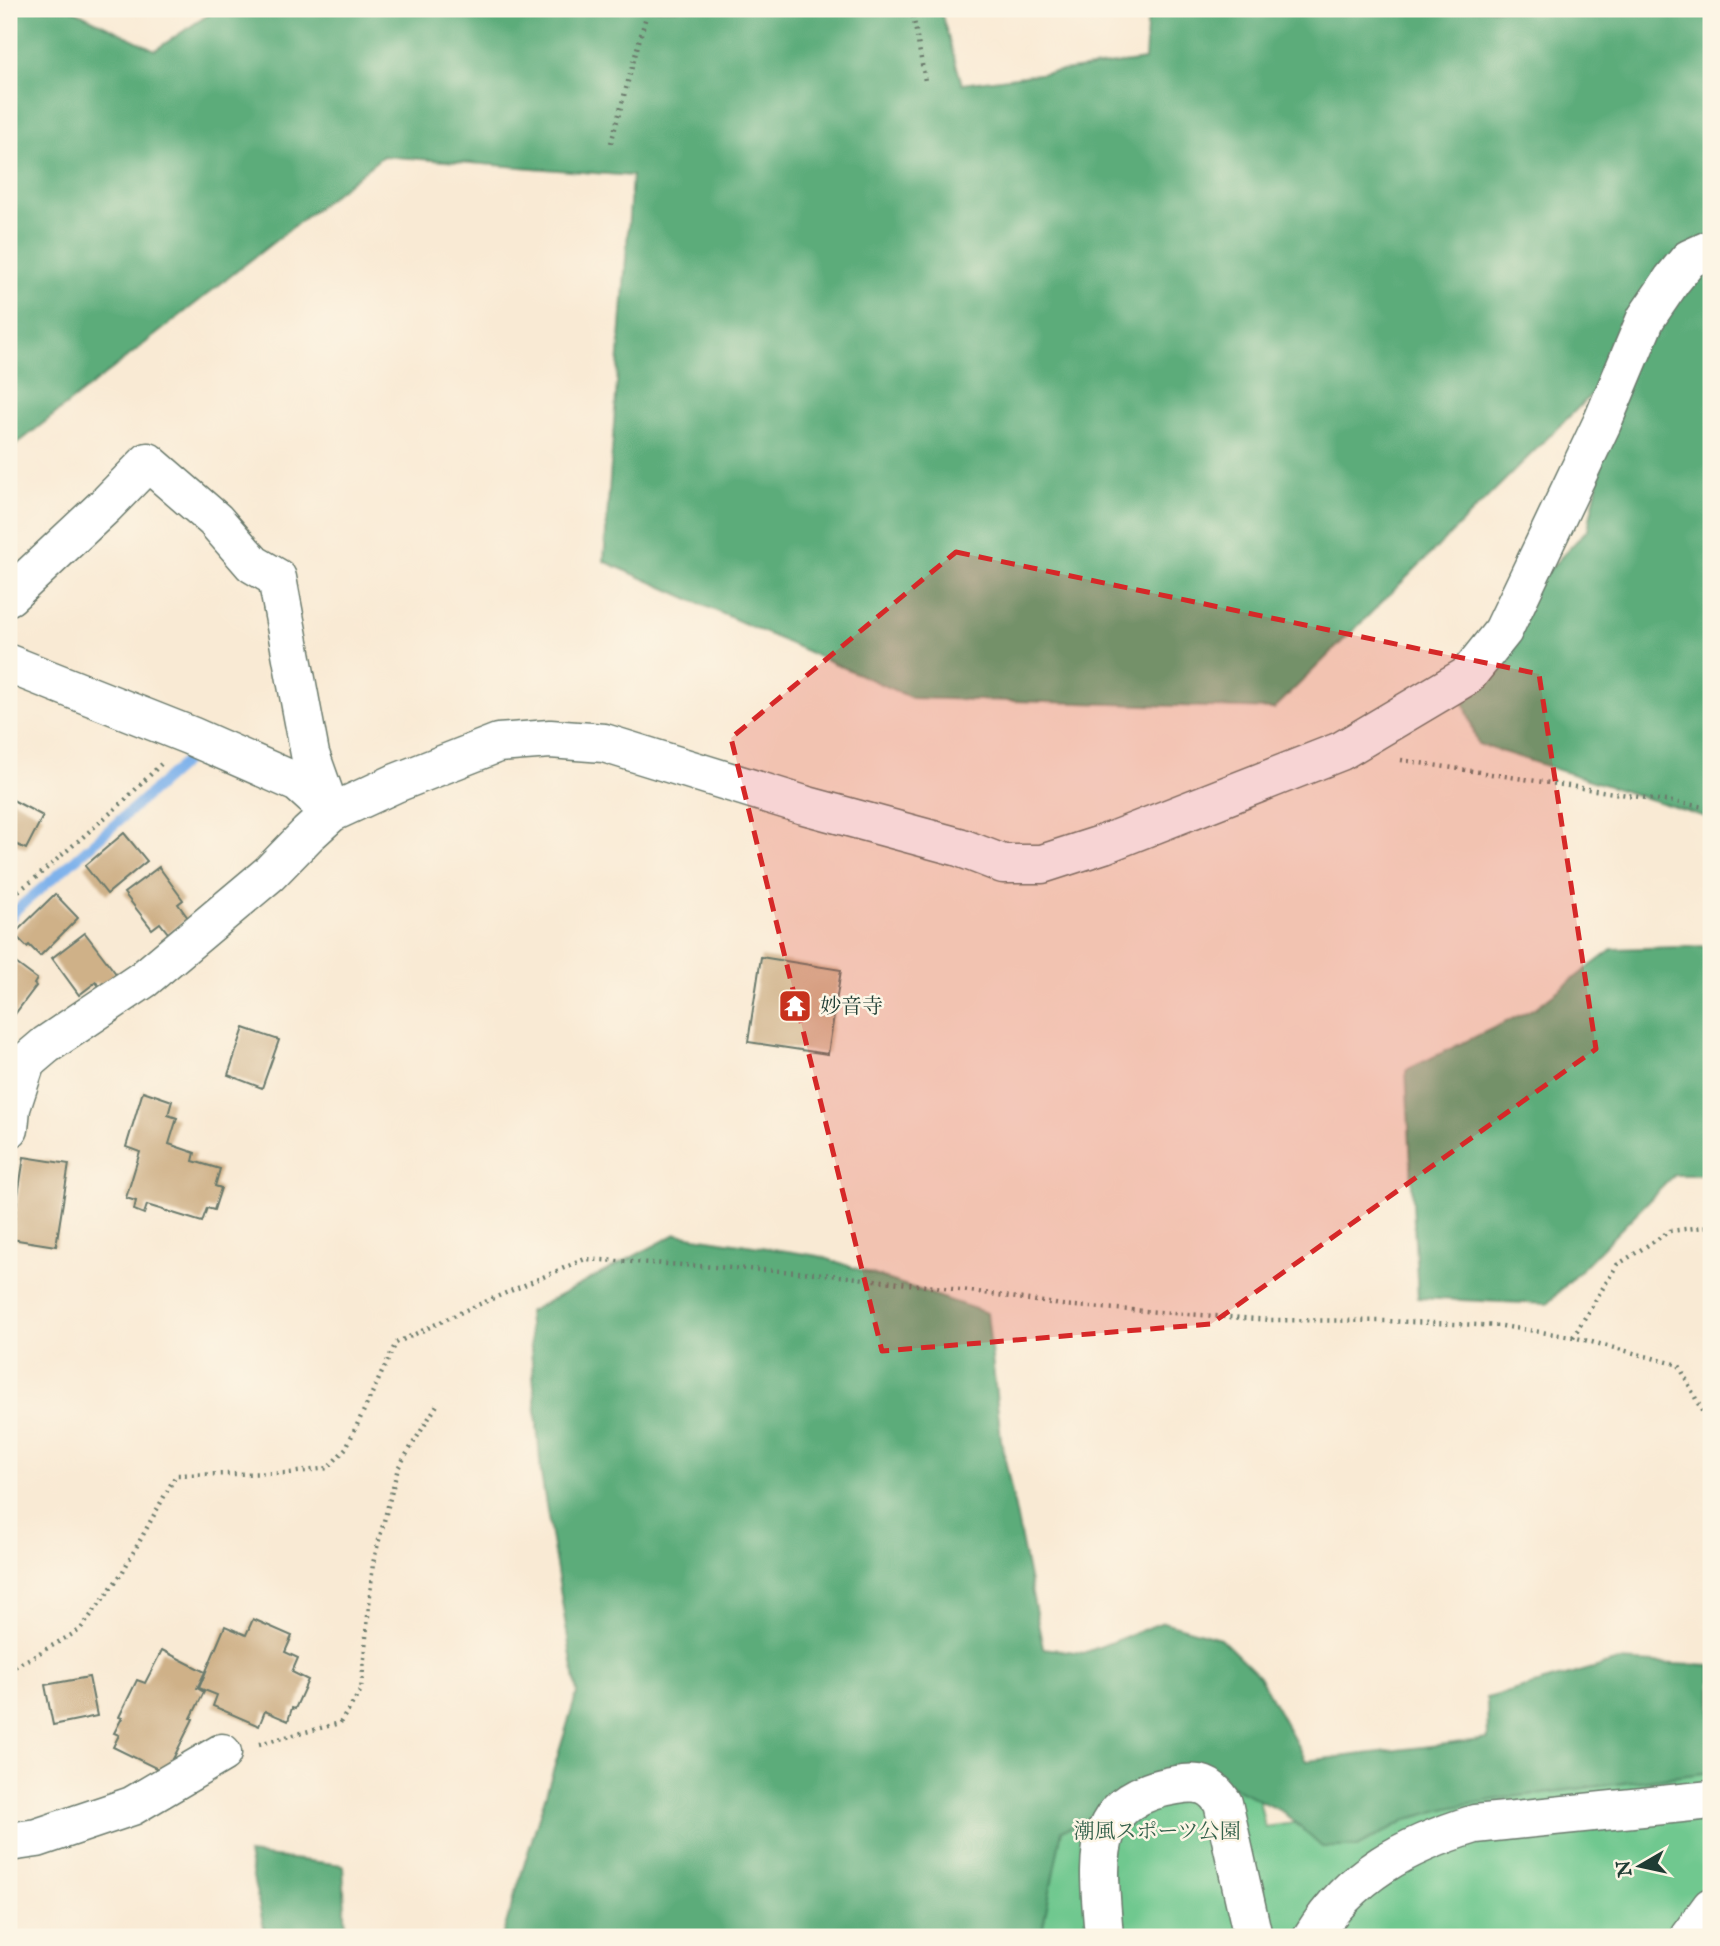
<svg xmlns="http://www.w3.org/2000/svg" width="1720" height="1946" font-family="'IM FELL English','Noto Serif JP',serif">
  <style>
    .green { fill: #6fc88f; stroke: #478262; stroke-width: 2 }
    .forest { fill: #5bac7a; stroke: #3d7457; stroke-width: 2 }
    .lines { fill: none; stroke-linecap: round; stroke-linejoin: round }
    .stream { stroke: #7fb2eb; stroke-width: 10 }
    .building { fill: #cfb188 }
    .minor-casing { stroke: #6b7a6c; stroke-width: 41 }
    .path { stroke: #6b7a6c; stroke-width: 4.5; stroke-dasharray: 2 5; stroke-linecap: butt }
    .minor { stroke: #fff; stroke-width: 38 }
    .marked { fill: #d62828; fill-opacity: 0.2; stroke: #d62828; stroke-width: 5; stroke-dasharray: 14 9; stroke-linejoin: round }
    .labels { text-anchor: middle; stroke-width: 5; stroke-linejoin: round; paint-order: stroke }
    .poi-label { font-size: 21px; fill: #1f3d34; stroke: #fcf5e5; text-anchor: start }
    .park-label { font-size: 21px; fill: #33604b; stroke: #fcf5e5 }
  </style>
  <rect width="100%" height="100%" fill="#fcf5e5"/>
  <filter id="ink" filterUnits="userSpaceOnUse"><feTurbulence type="fractalNoise" baseFrequency=".0143" numOctaves="2"/><feDisplacementMap in="SourceGraphic" scale="14" xChannelSelector="R" yChannelSelector="G"/><feConvolveMatrix kernelMatrix="1 2 1 2 8 2 1 2 1" color-interpolation-filters="sRGB"/></filter>
  <filter id="wash" filterUnits="userSpaceOnUse"><feTurbulence type="fractalNoise" baseFrequency=".00686" numOctaves="4" result="noise"/><feDisplacementMap in="SourceGraphic" scale="28" xChannelSelector="R" yChannelSelector="G"/><feGaussianBlur stdDeviation="1.57" result="paint"/><feColorMatrix in="noise" values="0 0 0 0 0 0 0 0 0 0 0 0 0 0 0 0 0 1.4 0 .05"/><feComposite in="paint" operator="in"/></filter>
  <g filter="url(#wash)">
    <rect width="100%" height="100%" fill="#f9ead4"/>
    <path class="green" d="M 1240,1713 L 1265,1827 L 1711,1766 L 1711,1937 L 1037,1937 L 1037,1742 Z"/>
    <path class="forest" d="M 9,9 L 71,9 L 155,50 L 217,9 L 940,9 L 962,84 L 1145,60 L 1148,9 L 1711,9 L 1711,819 L 1478,744 L 1453,670 L 1588,529 L 1622,364 L 1274,709 L 912,698 L 604,561 L 632,176 L 383,156 L 13,447 L 9,440 Z
      M 1711,946 L 1711,1175 L 1674,1175 L 1547,1304 L 1418,1298 L 1406,1070 L 1535,1008 L 1613,949 Z
      M 676,1234 L 819,1256 L 987,1313 L 1001,1439 L 1043,1648 L 1084,1653 L 1163,1622 L 1220,1638 L 1259,1676 L 1306,1761 L 1488,1739 L 1487,1698 L 1618,1661 L 1711,1666 L 1711,1772 L 1504,1798 L 1448,1808 L 1408,1819 L 1357,1847 L 1322,1847 L 1283,1812 L 1228,1784 L 1062,1830 L 1041,1937 L 502,1937 L 577,1693 L 541,1474 L 528,1312 Z
      M 248,1854 L 343,1865 L 346,1937 L 266,1937 Z"/>
    <g class="lines">
      <path class="stream" d="M 9,920 L 17,909 L 62,871 L 191,757 L 202,761"/>
    </g>
    <g id="blocks">
      <path class="building" d="M 9,798 L 43,816 L 26,849 L 9,841 Z
        M 124,833 L 147,861 L 107,894 L 85,866 Z
        M 159,867 L 183,900 L 178,904 L 188,918 L 168,933 L 160,923 L 152,929 L 124,893 Z
        M 55,894 L 78,918 L 40,956 L 29,945 L 27,947 L 14,934 Z
        M 85,933 L 117,975 L 100,988 L 96,982 L 79,995 L 52,958 Z
        M 761,957 L 841,970 L 828,1054 L 748,1042 Z
        M 9,958 L 37,979 L 34,984 L 36,986 L 9,1022 Z
        M 244,1028 L 279,1040 L 262,1088 L 228,1075 Z
        M 143,1091 L 172,1101 L 168,1115 L 177,1118 L 169,1144 L 195,1153 L 193,1161 L 220,1169 L 215,1186 L 221,1188 L 214,1210 L 207,1208 L 202,1222 L 147,1205 L 144,1214 L 134,1210 L 136,1201 L 126,1198 L 140,1152 L 126,1147 Z
        M 24,1157 L 69,1164 L 56,1246 L 11,1239 Z
        M 253,1619 L 292,1636 L 285,1652 L 298,1658 L 292,1672 L 308,1680 L 295,1709 L 292,1708 L 288,1721 L 265,1711 L 259,1726 L 213,1706 L 217,1695 L 199,1688 L 225,1626 L 246,1635 Z
        M 162,1650 L 205,1672 L 197,1688 L 204,1692 L 191,1718 L 193,1719 L 166,1773 L 113,1747 L 119,1735 L 114,1733 L 122,1718 L 119,1717 L 137,1680 L 145,1683 Z
        M 89,1677 L 97,1716 L 53,1725 L 45,1685 Z"/>
    </g>
  </g>
  <g filter="url(#ink)">
    <use href="#blocks" fill-opacity="0" stroke="#6b7a6c" stroke-width="2"/>
    <g class="lines">
      <defs>
        <path id="minor" d="M 9,596 L 105,506 L 148,462 L 215,520 L 253,564 L 277,578 L 310,754 L 331,813
          M 9,664 L 191,736 L 298,783 L 329,811
          M 9,1129 L 11,1108 L 26,1062 L 46,1045 L 144,979 L 269,874 L 308,834 L 331,813 L 396,783 L 498,743 L 550,739 L 604,743 L 804,805 L 959,847 L 1003,864 L 1042,864 L 1104,844 L 1341,751 L 1467,676 L 1503,631 L 1602,423 L 1646,318 L 1672,280 L 1689,259 L 1711,249
          M 9,1842 L 37,1838 L 132,1806 L 222,1753
          M 1104,1937 C 1099,1865 1084,1799 1177,1785 C 1199,1781 1211,1784 1223,1803 L 1253,1937
          M 1312,1937 C 1351,1874 1406,1845 1475,1824 L 1711,1800
          M 1689,1937 L 1711,1907"/>
      </defs>
      <use href="#minor" class="minor-casing"/>
      <path class="path" d="M 912,9 L 925,81
        M 611,143 L 648,9
        M 1401,760 L 1711,808
        M 9,901 L 14,894 L 32,881 L 123,802 L 161,764
        M 1573,1337 L 1617,1265 L 1670,1231 L 1711,1226
        M 9,1670 L 80,1630 L 122,1573 L 176,1475 L 290,1473 L 328,1468 L 346,1448 L 396,1343 L 466,1310 L 585,1259 L 814,1273 L 978,1292 L 1062,1305 L 1270,1320 L 1387,1321 L 1502,1326 L 1573,1337 L 1679,1365 L 1711,1429
        M 259,1744 L 340,1723 L 361,1690 L 373,1563 L 398,1468 L 437,1405"/>
      <use href="#minor" class="minor"/>
    </g>
  </g>
  <path class="marked" d="M 956,552 L 1539,674 L 1596,1049 L 1211,1324 L 882,1351 L 731,738 Z"/>
  <defs>
    <symbol id="temple-square" viewBox="-11 -11 22 22"><rect x="-9" y="-9" width="18" height="18" rx="4" fill="#c8321e" stroke="#fcf5e5"/><path d="M0-6L5-2H3V0L6.5 2.5H4V6H1.5V3h-3V6H-4V2.5H-6.5L-3 0V-2H-5Z" fill="#fff"/></symbol>
  </defs>
  <g fill-rule="evenodd">
    <use href="#temple-square" x="776" y="987" width="38" height="38"/>
  </g>
  <g class="labels">
    <g class="poi-label">
      <text x="820" y="1013">妙音寺</text>
    </g>
    <g class="park-label">
      <text x="1157" y="1838">潮風スポーツ公園</text>
    </g>
  </g>
  <rect width="1720" height="1946" fill="none" stroke="#fcf5e5" stroke-width="35"/>
  <g transform="translate(1640 1866) rotate(261)" stroke="#fcf5e5" stroke-width="5" paint-order="stroke">
  <path d="M0-5L12 26L0 18L-12 26Z" fill="#1f3d34"/>
  <text y="-10" font-size="19" font-weight="bold" text-anchor="middle" fill="#1f3d34">N</text>
  </g>
</svg>
